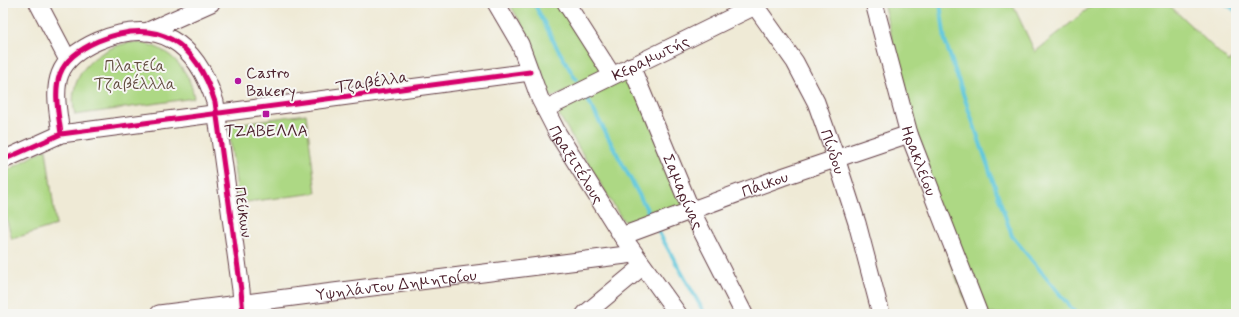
<svg xmlns="http://www.w3.org/2000/svg" width="1239" height="317" font-family="Mynerve,sans-serif">
  <style>
    .green { fill: #add884; stroke: #7c7c58 }
    .lines { fill: none; stroke-linecap: round; stroke-linejoin: round }
    .stream { stroke: #5fc7dc; stroke-width: 4 }
    .minor-casing { stroke: #633d45; stroke-width: 19 }
    .minor { stroke: #fff; stroke-width: 17 }
    .cycleway-casing { stroke: #f6f6f2; stroke-width: 8 }
    .cycleway { stroke: #d6006c; stroke-width: 5 }
    .poi-dot { fill: #b5179e; stroke: #f6f6f2; stroke-width: 1.5 }
    .labels { text-anchor: middle; stroke-width: 4; stroke-linejoin: round; paint-order: stroke }
    .street-label { font-size: 16px; fill: #4a1f2b; stroke: #f6f6f2 }
    .park-label { font-size: 16px; fill: #634d41; stroke: #f6f6f2 }
    .poi-label { font-size: 16px; fill: #4a1f2b; stroke: #f6f6f2; text-anchor: start }
  </style>
  <rect width="100%" height="100%" fill="#f6f6f2"/>
  <filter id="ink" filterUnits="userSpaceOnUse"><feTurbulence type="fractalNoise" baseFrequency=".025" numOctaves="2"/><feDisplacementMap in="SourceGraphic" scale="8" xChannelSelector="R" yChannelSelector="G"/><feConvolveMatrix kernelMatrix="1 2 1 2 8 2 1 2 1" color-interpolation-filters="sRGB"/></filter>
  <filter id="wash" filterUnits="userSpaceOnUse"><feTurbulence type="fractalNoise" baseFrequency=".012" numOctaves="4" result="noise"/><feDisplacementMap in="SourceGraphic" scale="16" xChannelSelector="R" yChannelSelector="G"/><feGaussianBlur stdDeviation="0.9" result="paint"/><feColorMatrix in="noise" values="0 0 0 0 0 0 0 0 0 0 0 0 0 0 0 0 0 1.4 0 .05"/><feComposite in="paint" operator="in"/></filter>
  <g filter="url(#wash)">
    <rect width="100%" height="100%" fill="#efead6"/>
    <path class="green" d="M 509,3 L 561,3 L 606,72 L 550,98 L 530,38 Z
      M 883,3 L 1012,3 L 1035,52 L 1095,3 L 1167,3 L 1229,62 L 1236,54 L 1236,314 L 971,314 L 950,262 Z
      M 127,43 C 160,39 190,65 194,98 L 75,115 C 66,78 92,51 127,43 Z
      M 629,75 L 686,206 L 637,225 L 627,223 L 622,219 L 556,110 Z
      M 306,114 L 316,193 L 239,203 L 228,125 Z
      M 46,149 L 56,225 L 12,239 L 3,207 L 3,173 Z"/>
    <g class="lines">
      <path class="stream" d="M 534,3 L 555,44 L 576,80
        M 940,3 L 945,41 L 1012,236 L 1076,314
        M 1225,3 L 1236,11
        M 588,100 L 651,217
        M 658,231 L 705,314"/>
    </g>
  </g>
  <g filter="url(#ink)">
    <g class="lines">
      <defs>
        <g id="minor">
          <path d="M 38,3 L 68,60"/>
          <path id="s1" d="M 496,3 L 520,44 L 540,99 L 558,134 L 622,236 L 678,314"/>
          <path d="M 566,3 L 612,75"/>
          <path id="s2" d="M 753,3 L 795,62 L 816,102 L 836,158 L 857,223 L 881,314"/>
          <path id="s3" d="M 874,3 L 909,134 L 979,314"/>
          <path d="M 146,32 L 211,3"/>
          <path id="s4" d="M 631,66 L 691,210 L 744,314"/>
          <path id="s5" d="M 545,109 L 755,6"/>
          <path d="M 61,134 C 59,116 53,92 60,74 C 66,58 82,48 98,41 C 158,16 196,42 215,102 L 241,290 L 243,314"/>
          <path d="M 3,160 L 61,134 L 530,72"/>
          <path id="s6" d="M 622,236 L 782,177 L 909,134"/>
          <path id="s7" d="M 159,314 L 634,254"/>
          <path d="M 585,314 L 643,266"/>
        </g>
      </defs>
      <use href="#minor" class="minor-casing"/>
      <use href="#minor" class="minor"/>
      <defs>
        <path id="cycleway" d="M 61,134 C 59,116 53,92 60,74 C 66,58 82,48 98,41 C 158,16 196,42 215,102 L 241,290 L 243,314
          M 3,160 L 61,134 L 530,72"/>
      </defs>
      <use href="#cycleway" class="cycleway-casing"/>
      <use href="#cycleway" class="cycleway"/>
    </g>
  </g>
  <g class="poi-dot">
    <circle cx="238" cy="81" r="4"/>
    <rect x="262" y="110" width="8" height="8" rx="2"/>
  </g>
  <g class="labels">
    <g class="street-label">
      <text dy="6" stroke="none"><textPath href="#s5" startOffset="117">Κεραμωτής</textPath></text>
      <text transform="translate(372 81) rotate(-8)" y="6">Τζαβέλλα</text>
      <text dy="6" stroke="none"><textPath href="#s2" startOffset="170">Πίνδου</textPath></text>
      <text dy="6" stroke="none"><textPath href="#s3" startOffset="164">Ηρακλείου</textPath></text>
      <text dy="6" stroke="none"><textPath href="#s1" startOffset="181">Πραξιτέλους</textPath></text>
      <text dy="6" stroke="none"><textPath href="#s6" startOffset="152">Πάικου</textPath></text>
      <text dy="6" stroke="none"><textPath href="#s4" startOffset="136">Σαμαρίνας</textPath></text>
      <text transform="translate(244 212) rotate(82)" y="6">Πεύκων</text>
      <text dy="6" stroke="none"><textPath href="#s7" startOffset="239">Υψηλάντου Δημητρίου</textPath></text>
    </g>
    <g class="park-label">
      <text x="135" y="71">Πλατεία<tspan x="135" dy="18">Τζαβέλλλα</tspan></text>
    </g>
    <g class="poi-label">
      <text x="246" y="78">Castro<tspan x="246" dy="18">Bakery</tspan></text>
      <text x="266" y="136" text-anchor="middle">ΤΖΑΒΕΛΛΑ</text>
    </g>
  </g>
  <rect width="1239" height="317" fill="none" stroke="#f6f6f2" stroke-width="16"/>
</svg>
